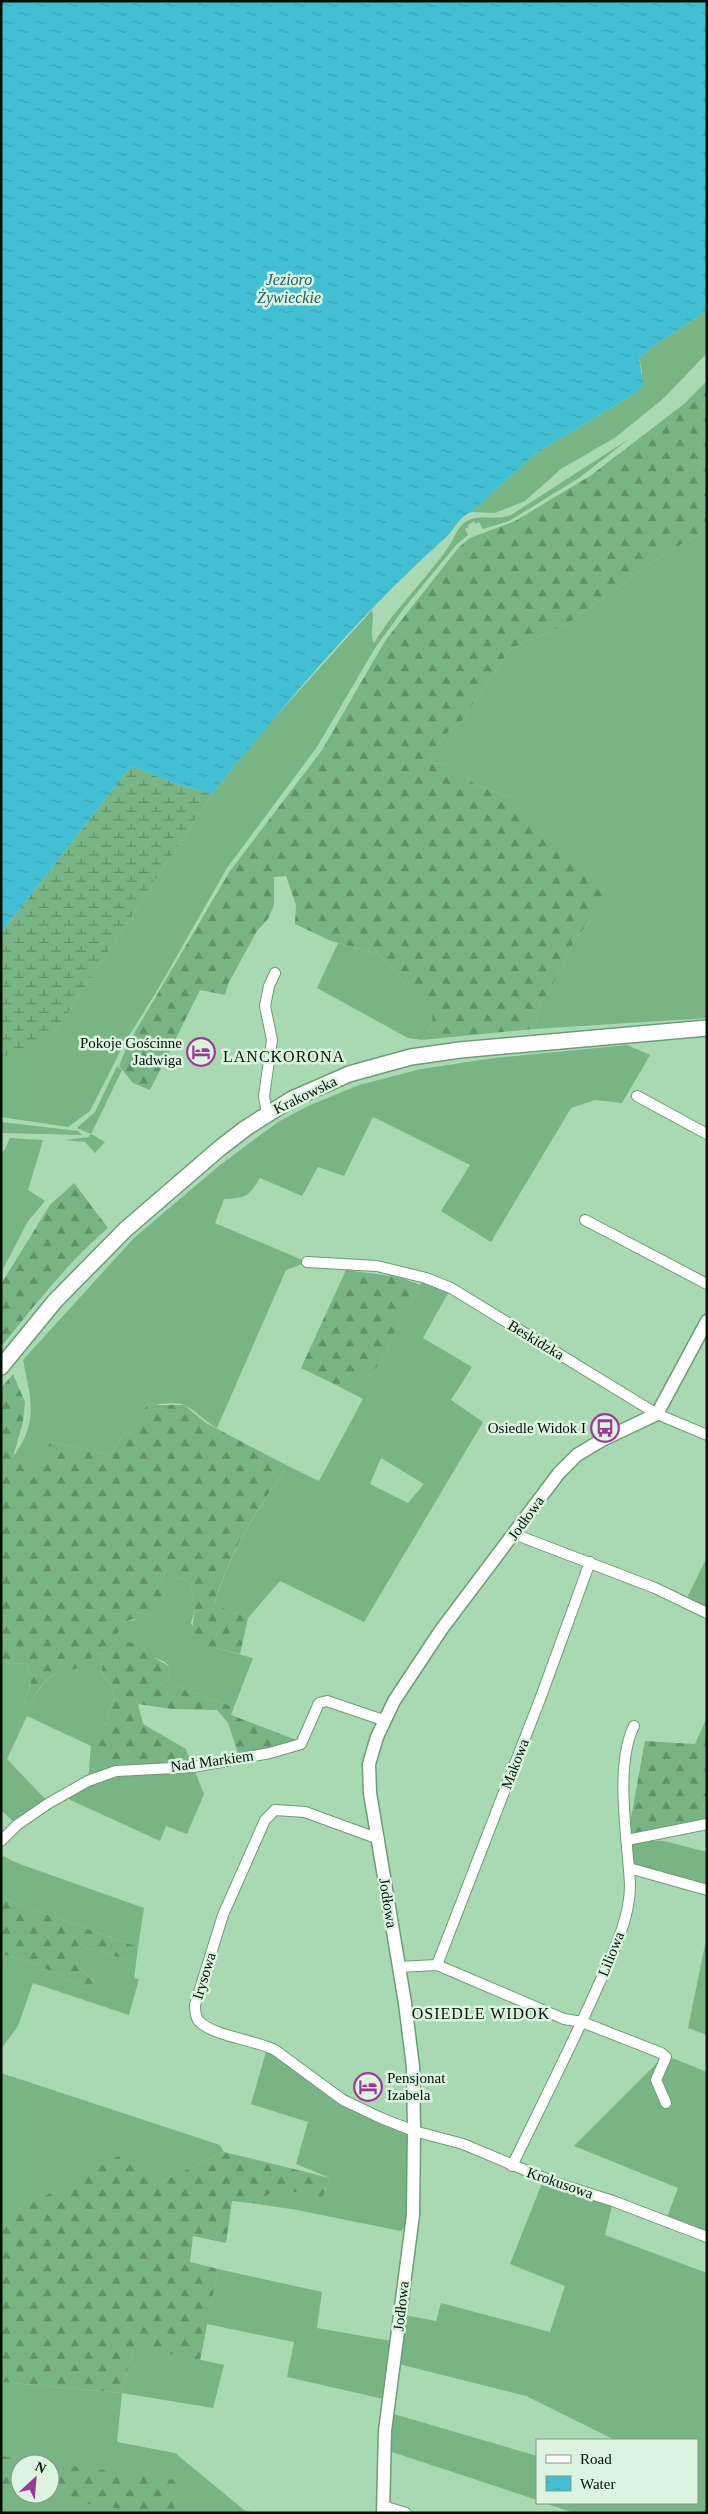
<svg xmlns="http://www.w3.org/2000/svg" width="708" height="2514" font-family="'Times New Roman',serif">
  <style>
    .grass { fill: #78b484; fill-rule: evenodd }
    .forest { fill: url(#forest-firs) }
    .wetland { fill: url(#wetland-marsh) }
    .water { fill: url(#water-ripples) }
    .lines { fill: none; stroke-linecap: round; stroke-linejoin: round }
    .minor-casing { stroke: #6f9c77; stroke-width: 12 }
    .tertiary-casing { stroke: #6f9c77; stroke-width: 15 }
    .secondary-casing { stroke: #6f9c77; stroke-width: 18 }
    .minor { stroke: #fff; stroke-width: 10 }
    .tertiary { stroke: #fff; stroke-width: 12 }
    .secondary { stroke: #fff; stroke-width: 15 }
    .labels { text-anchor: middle; stroke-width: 5; stroke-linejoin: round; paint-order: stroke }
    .poi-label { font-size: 15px; fill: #021105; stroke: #dbf3df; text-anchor: end }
    .street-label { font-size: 15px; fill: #021105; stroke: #dbf3df }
    .water-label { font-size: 16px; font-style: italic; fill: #1d606b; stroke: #dbf3df }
    .neighbourhood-label { font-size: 16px; letter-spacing: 1px; fill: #021105; stroke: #dbf3df }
  </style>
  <defs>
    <pattern id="forest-firs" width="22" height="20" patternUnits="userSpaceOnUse" patternTransform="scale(1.25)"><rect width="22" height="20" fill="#78b484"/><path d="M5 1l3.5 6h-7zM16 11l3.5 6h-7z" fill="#60916a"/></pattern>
    <pattern id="wetland-marsh" width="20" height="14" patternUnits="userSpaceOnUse" patternTransform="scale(1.25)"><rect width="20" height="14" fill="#78b484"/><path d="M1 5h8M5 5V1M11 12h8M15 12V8" fill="none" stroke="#60916a"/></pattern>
    <pattern id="water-ripples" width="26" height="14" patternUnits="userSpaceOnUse" patternTransform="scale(1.25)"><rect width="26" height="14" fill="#43bfd3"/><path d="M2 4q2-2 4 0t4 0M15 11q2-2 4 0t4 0" fill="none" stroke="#39a3b4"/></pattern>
  </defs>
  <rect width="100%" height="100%" fill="#a9d9b2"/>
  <path class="grass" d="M 707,311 L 707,353 L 664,398 L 616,437 L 561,469 L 525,501 L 495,513 L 472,512 L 535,454 L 636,393 L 642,372 L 639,358 L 655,345 Z
    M 629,439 L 579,478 L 509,521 L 483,529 L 479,522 L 475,524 L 474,521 L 468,525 L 469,527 L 465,529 L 468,535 L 457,544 L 405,607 L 375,648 L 317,747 L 227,868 L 158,989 L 124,1044 L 90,1111 L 68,1127 L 1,1117 L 1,1057 L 53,1035 L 212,794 L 269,724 L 372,610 C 375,621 369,632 374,643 C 395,608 426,580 449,546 C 455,537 457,527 467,521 C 480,513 496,521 511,515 Z
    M 707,530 L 707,1018 L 534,1029 L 541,1002 L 549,992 L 576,938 L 591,921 L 606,892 L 595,878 L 512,798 L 476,785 L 448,765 L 432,763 L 429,756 L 448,732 L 461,722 L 510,649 L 567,624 L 664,554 Z
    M 338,943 L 378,954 L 432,1012 C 433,1025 431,1031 422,1040 L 408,1038 L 317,988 Z
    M 627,1045 L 650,1055 L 622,1103 L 595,1100 L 571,1108 L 491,1242 L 441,1211 L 470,1165 L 373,1117 L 344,1176 L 318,1167 L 302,1196 L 260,1178 C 248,1197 246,1198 224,1199 L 215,1223 L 307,1262 L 286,1270 L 217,1428 C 205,1422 196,1410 184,1405 C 174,1401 160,1406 149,1403 C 136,1420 121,1436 110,1455 L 50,1442 L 40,1465 L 13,1457 C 39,1421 31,1400 23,1360 L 134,1238 L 220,1165 L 278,1122 L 308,1106 L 359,1085 L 421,1069 L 494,1058 Z
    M 117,1066 L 122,1070 L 91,1134 L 105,1142 L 95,1153 L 85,1142 L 65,1140 L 89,1137 L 91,1134 L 77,1128 L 95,1112 Z
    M 1,1122 L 78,1131 L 82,1135 L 1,1133 Z
    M 10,1138 L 43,1140 L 28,1190 L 45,1201 L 28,1221 L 1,1273 L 1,1150 L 4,1151 Z
    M 426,1278 L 451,1288 L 423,1338 L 472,1367 L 451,1400 L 483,1422 L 364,1622 L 280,1581 L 248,1618 L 214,1605 C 232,1547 254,1515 288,1466 L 319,1481 L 363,1399 L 338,1386 L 348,1377 L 367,1377 L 377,1367 L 420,1285 ZM 381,1458 L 424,1484 L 408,1503 L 370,1484 Z
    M 707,1557 L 707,1613 L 685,1602 Z
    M 166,1570 L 174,1577 L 190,1581 L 195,1609 L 191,1623 L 200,1647 L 215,1648 L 253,1658 L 234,1707 L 167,1683 L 170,1667 L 165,1662 L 115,1640 L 121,1622 L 134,1620 L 160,1587 Z
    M 101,1652 C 108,1670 93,1667 113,1687 L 114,1698 L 97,1743 L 193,1767 L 204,1794 L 187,1834 L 166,1826 L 160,1841 L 64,1797 L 88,1781 L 91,1746 L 27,1716 L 7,1759 L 49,1803 L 15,1823 L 1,1810 L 1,1660 L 10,1664 L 26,1663 C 36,1677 29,1687 24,1702 L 32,1704 C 34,1693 49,1675 59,1672 C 65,1670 72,1670 78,1667 C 86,1664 92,1656 101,1652 Z
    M 627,1840 L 664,1841 L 707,1852 L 707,1894 L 629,1873 Z
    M 1,1855 L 17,1863 L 144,1908 L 138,1947 L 9,1901 L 1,1895 Z
    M 707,1935 L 707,2035 L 688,2028 Z
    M 85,1947 L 136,1963 L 134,1978 L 139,1979 L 129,2015 L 33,1983 L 18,2026 L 1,2049 L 1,1954 L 36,1964 L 86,1988 L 95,1982 L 75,1964 Z
    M 266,2045 L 312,2079 L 414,2131 L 413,2215 L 401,2231 L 297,2210 L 258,2204 L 276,2186 L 322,2199 L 330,2178 L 296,2164 L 308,2122 L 251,2104 L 266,2052 Z
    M 665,2055 L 707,2072 L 707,2236 L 666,2220 L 678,2188 L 574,2146 Z
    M 1,2073 L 220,2145 L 224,2152 L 152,2186 L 1,2220 Z
    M 544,2178 L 613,2201 L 605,2235 L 707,2273 L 707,2513 L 574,2513 L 544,2503 L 697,2503 L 697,2440 L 615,2440 L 526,2396 L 395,2363 L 388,2400 L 287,2377 L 294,2342 L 207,2324 L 218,2269 L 322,2292 L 317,2328 L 397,2342 L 400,2314 L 436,2321 L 441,2303 L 550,2332 L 565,2286 L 510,2264 Z
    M 135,2345 L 224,2365 L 213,2408 L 122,2393 L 117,2442 L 175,2453 L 244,2510 L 254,2513 L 1,2513 L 1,2382 L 121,2393 ZM 20,2464 L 50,2464 L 50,2494 L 20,2494 Z
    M 387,2412 L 537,2456 L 537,2500 L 383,2449 Z"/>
  <path class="forest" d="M 707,381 L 707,530 L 664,554 L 567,624 L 510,649 L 461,722 L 448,732 L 429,756 L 432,763 L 448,765 L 476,785 L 512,798 L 595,878 L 606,892 L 606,903 L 576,938 L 549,992 L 541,1002 L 534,1029 L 422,1040 C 431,1031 433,1025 432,1012 L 378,954 L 331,941 L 295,924 L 296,905 L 286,876 L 274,877 L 274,905 L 268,919 L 257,931 L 229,982 L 225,995 L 200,990 L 150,1090 L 133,1083 L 119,1066 L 129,1042 L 230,871 L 322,750 L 385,641 L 459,547 L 470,538 L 515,521 L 590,476 L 684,404 Z
    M 74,1183 L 108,1228 C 67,1263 35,1305 1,1347 L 1,1284 L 50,1205 Z
    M 346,1270 L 399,1277 L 420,1285 L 377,1367 L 367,1377 L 348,1377 L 338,1386 L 301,1368 Z
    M 13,1374 L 25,1402 L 23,1422 L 13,1457 L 40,1464 L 50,1442 L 110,1455 C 121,1436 136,1420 149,1403 L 160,1405 L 184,1405 L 206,1423 L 288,1466 C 254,1514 232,1547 214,1604 L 248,1618 L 240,1654 L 215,1648 L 189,1649 L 195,1609 L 190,1581 L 174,1577 L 166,1570 L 160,1587 L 162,1599 C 150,1613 139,1619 122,1622 L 115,1640 L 136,1643 L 150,1649 L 155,1658 L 170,1667 L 167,1683 L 234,1707 L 231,1715 L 299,1741 L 239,1756 L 228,1723 L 217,1710 L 172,1709 L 138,1704 L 143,1724 L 186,1749 L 193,1767 L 116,1771 L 97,1743 L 114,1698 L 113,1687 C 93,1667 108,1669 101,1652 C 92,1656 85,1665 78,1668 C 72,1670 65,1670 59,1672 C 48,1675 34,1693 32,1704 L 24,1702 C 29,1688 36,1677 26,1663 L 10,1664 L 1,1660 L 1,1388 Z
    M 707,1717 L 707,1824 L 627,1840 L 645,1741 L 695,1744 Z
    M 1,1895 L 9,1901 L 138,1947 L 136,1963 L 85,1947 L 76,1964 L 95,1983 L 86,1988 L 36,1964 L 1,1954 Z
    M 224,2152 L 330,2178 L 322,2199 L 276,2187 L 258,2204 L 232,2201 L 226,2243 L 193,2236 L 190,2262 L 218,2269 L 200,2361 L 135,2345 L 121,2393 L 1,2382 L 1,2220 L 124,2153 L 152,2186 Z
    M 1,2456 L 176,2480 L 174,2513 L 148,2513 L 23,2494 L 50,2494 L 50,2464 L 20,2464 L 20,2494 L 1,2491 Z"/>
  <path class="wetland" d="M 131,766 L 174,783 L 212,794 L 53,1035 L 29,1049 L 1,1057 L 1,933 Z"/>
  <path class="water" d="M 1,1 L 707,1 L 707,311 L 655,345 L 639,358 L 643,385 L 636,393 L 535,454 L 472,512 C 457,517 456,529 445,538 C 359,615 285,704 212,794 L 174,783 L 131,766 L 1,933 Z"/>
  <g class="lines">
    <defs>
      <path id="minor" d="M 637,1096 L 707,1134
        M 267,1114 L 264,1096 L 272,1040 L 265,1006 L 269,986 L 275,973
        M 585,1220 L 707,1284
        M 307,1262 L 377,1266 L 426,1278 L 451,1288 L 657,1414 L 707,1435
        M 514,1534 L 655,1588 L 707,1613
        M 379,1839 L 305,1812 L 275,1810 L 265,1820 L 223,1915 L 195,2005 C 195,2010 195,2015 198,2020 C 211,2036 256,2040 275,2050 L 343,2100 L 381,2118 L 414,2131 L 463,2144 L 556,2183 L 613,2201 L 707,2237
        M 627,1840 L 707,1824
        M 1,1841 L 17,1825 L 49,1803 L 88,1781 L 116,1771 L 193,1767 L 270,1753 L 301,1744 L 319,1703 L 327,1701 L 383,1720
        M 629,1868 L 707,1890
        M 437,1965 L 542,1694 L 590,1562
        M 398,1967 L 437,1965 L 564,2019 L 582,2022 L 661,2053 L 666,2057 L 656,2080 L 666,2103
        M 512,2166 C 541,2106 571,2047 598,1986 C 612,1954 630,1920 630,1885 C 628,1840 614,1766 634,1726
        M 383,2506 L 406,2513"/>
      <path id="tertiary" d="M 383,2513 L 385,2431 L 413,2215 L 414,2131 L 413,2067 L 405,2003 L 370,1793 L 369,1764 L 377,1737 L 394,1701 L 441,1630 L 559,1473 L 577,1455 L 602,1440 L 657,1414 L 707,1321"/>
      <path id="secondary" d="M 1,1367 L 55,1301 L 126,1229 L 220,1148 L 246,1128 L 292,1099 L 349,1074 L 411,1057 L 460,1050 L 707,1028"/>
    </defs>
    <use href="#minor" class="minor-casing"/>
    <use href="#tertiary" class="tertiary-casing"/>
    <use href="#secondary" class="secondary-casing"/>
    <use href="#minor" class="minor"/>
    <use href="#tertiary" class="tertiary"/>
    <use href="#secondary" class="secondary"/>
  </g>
  <defs>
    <symbol id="hotel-ring" viewBox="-11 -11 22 22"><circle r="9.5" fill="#dbf3df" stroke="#9f379a" stroke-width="1.5"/><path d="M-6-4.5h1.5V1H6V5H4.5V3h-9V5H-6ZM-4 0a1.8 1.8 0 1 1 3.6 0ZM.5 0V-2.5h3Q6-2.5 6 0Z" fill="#9f379a"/></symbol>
    <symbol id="bus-ring" viewBox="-11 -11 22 22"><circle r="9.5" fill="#dbf3df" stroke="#9f379a" stroke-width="1.5"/><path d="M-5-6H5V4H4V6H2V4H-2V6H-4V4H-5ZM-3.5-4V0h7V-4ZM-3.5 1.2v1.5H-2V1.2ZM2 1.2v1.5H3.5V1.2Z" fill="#9f379a"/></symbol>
  </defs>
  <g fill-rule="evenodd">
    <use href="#hotel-ring" x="185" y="1036" width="32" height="32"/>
    <use href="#bus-ring" x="589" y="1412" width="32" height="32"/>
    <use href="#hotel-ring" x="352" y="2071" width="32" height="32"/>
  </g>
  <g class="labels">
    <g class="poi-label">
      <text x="182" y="1048">Pokoje Gościnne<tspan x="182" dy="17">Jadwiga</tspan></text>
      <text x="586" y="1433">Osiedle Widok I</text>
      <text x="387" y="2083" text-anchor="start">Pensjonat<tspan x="387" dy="17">Izabela</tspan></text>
    </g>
    <g class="street-label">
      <text transform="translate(305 1095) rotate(-26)" y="5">Krakowska</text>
      <text transform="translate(536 1340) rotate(31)" y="5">Beskidzka</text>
      <text transform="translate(526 1518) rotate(-54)" y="5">Jodłowa</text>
      <text transform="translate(212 1761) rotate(-8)" y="5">Nad Markiem</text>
      <text transform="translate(515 1764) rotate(-69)" y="5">Makowa</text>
      <text transform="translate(388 1903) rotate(81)" y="5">Jodłowa</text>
      <text transform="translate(611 1954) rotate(-68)" y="5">Liliowa</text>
      <text transform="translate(204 1976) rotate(-73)" y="5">Irysowa</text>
      <text transform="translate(560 2183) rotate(19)" y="5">Krokusowa</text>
      <text transform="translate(401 2306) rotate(-84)" y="5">Jodłowa</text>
    </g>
    <g class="water-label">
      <text x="289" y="285">Jezioro<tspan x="289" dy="18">Żywieckie</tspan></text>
    </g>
    <g class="neighbourhood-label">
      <text x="284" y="1062">LANCKORONA</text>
      <text x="481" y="2019">OSIEDLE WIDOK</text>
    </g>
  </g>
  <rect width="708" height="2514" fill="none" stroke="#021105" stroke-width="5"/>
  <rect x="536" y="2439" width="162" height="65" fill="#dbf3df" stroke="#849988"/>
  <rect x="546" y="2455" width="25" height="8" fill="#ffffff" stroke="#849988"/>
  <text x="580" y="2464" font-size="15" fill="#021105">Road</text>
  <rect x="546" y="2476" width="25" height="15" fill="url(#water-ripples)" stroke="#849988"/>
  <text x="580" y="2489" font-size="15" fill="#021105">Water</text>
  <g transform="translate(35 2479) rotate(26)"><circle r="24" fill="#dbf3df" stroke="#849988"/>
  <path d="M0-4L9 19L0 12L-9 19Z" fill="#9f379a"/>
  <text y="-8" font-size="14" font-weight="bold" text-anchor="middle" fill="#021105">N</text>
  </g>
</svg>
